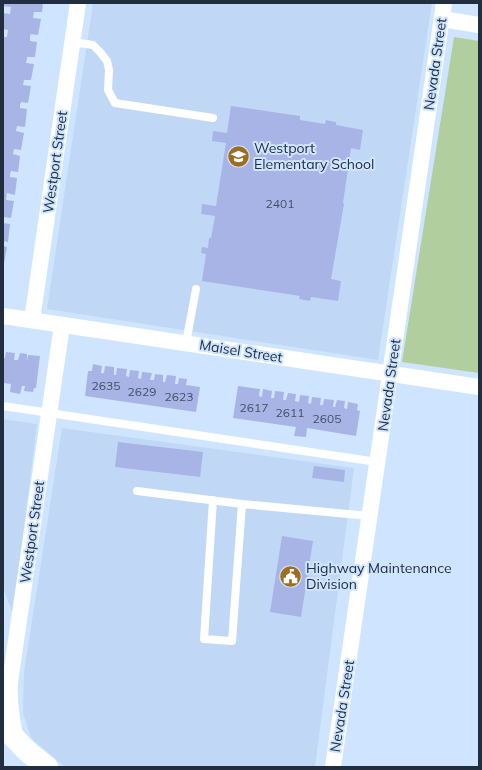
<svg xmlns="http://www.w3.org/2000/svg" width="482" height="770" font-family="Mulish,sans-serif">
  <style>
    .built { fill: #c0d8f6 }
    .green { fill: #b1ce9e }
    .building { fill: #a7b4e5 }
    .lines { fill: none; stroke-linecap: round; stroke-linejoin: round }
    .service { stroke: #fff; stroke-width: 8 }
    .minor { stroke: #fff; stroke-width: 16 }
    .motorway { stroke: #fff; stroke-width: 22 }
    .labels { text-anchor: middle; stroke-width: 4; stroke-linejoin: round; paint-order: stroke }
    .number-label { font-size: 12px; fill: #425068 }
    .street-label { font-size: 14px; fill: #202e3f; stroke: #cfe5ff }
    .poi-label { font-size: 14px; fill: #202e3f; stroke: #cfe5ff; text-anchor: start }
  </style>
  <rect width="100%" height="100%" fill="#cfe5ff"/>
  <path class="built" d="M 93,3 L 432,3 L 378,360 L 47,309 Z
    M 3,419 L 37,424 L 13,614 L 3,587 Z
    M 62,428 L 354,468 L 315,767 L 65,767 L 31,738 L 23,713 L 24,672 Z"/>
  <path class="green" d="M 454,37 L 479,41 L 479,373 L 402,362 Z"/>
  <path class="building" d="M 3,3 L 43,3 L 42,12 L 34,12 L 33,18 L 41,19 L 38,35 L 31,34 L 30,36 L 30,41 L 37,42 L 35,57 L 27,57 L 27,59 L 26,63 L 34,64 L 31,80 L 24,80 L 23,85 L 31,86 L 28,103 L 21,102 L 20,105 L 20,108 L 27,109 L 25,127 L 17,126 L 16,131 L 24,133 L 21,150 L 14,149 L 13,154 L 20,156 L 18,172 L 11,171 L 10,174 L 10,177 L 17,178 L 15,195 L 7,193 L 6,200 L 14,201 L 11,218 L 3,217 L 3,60 L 4,52 L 3,52 L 3,37 L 7,37 L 8,30 L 3,29 L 3,13 L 10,14 L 11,7 L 3,6 Z
    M 231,106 L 300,116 L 300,120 L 325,124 L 326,120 L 336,122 L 336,125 L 363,130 L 360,150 L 351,148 L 343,203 L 344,204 L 331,279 L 341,281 L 338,301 L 311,297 L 310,301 L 299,299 L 300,296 L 202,281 L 206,254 L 201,253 L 202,247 L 208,248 L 209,238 L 211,238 L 215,216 L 201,214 L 202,204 L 216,206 L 226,143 L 212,141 L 213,131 L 227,133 Z
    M 3,223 L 10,224 L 8,242 L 3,241 Z
    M 3,246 L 7,247 L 4,264 L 3,264 Z
    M 6,352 L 15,353 L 14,360 L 18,360 L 20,353 L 27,354 L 27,362 L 28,355 L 40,356 L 36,388 L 34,388 L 33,392 L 24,391 L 25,386 L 22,386 L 20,394 L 10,392 L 11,384 L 3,383 L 3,358 L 5,358 Z
    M 93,364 L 102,366 L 101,373 L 104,373 L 105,366 L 114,367 L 114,375 L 116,375 L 117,368 L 127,369 L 126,376 L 129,377 L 130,370 L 139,371 L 138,378 L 141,379 L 142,372 L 152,373 L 150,380 L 154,380 L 155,374 L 163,375 L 163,382 L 165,382 L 167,375 L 176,376 L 175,384 L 178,384 L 179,378 L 187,379 L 186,385 L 200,387 L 196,412 L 85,396 L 88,371 L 92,371 Z
    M 238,386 L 260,389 L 259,396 L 262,397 L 263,389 L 272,391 L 271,398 L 274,398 L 275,391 L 284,392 L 283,400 L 286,400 L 288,393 L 296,394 L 295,401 L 299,402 L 300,395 L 309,396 L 308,403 L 311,404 L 312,397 L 321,398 L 320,405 L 323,405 L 324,399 L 334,400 L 333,407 L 335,407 L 337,400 L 345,401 L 344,408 L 347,409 L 348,402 L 358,404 L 357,410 L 360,411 L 356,436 L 307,428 L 306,437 L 294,436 L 296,427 L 233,418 Z
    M 118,442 L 203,452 L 200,477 L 115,467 Z
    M 314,466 L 345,470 L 344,482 L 312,478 Z
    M 282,536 L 313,541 L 301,617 L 270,612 Z"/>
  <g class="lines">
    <path class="service" d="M 72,42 L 93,45 L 100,52 L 107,61 L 109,70 L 108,90 L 115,103 L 213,118
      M 186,343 L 196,289
      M 3,406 L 377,462
      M 137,491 L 242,504 L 369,516
      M 213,500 L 204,639 L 232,641 L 242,504"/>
    <path class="minor" d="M 442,19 L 479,25
      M 3,316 L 479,387
      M 32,320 L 78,3
      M 16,738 C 11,719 9,702 10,682 L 62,325
      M 333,767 L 444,3"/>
    <path class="motorway" d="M 3,726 L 27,751 L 47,767"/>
  </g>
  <defs>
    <symbol id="school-disc" viewBox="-11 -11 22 22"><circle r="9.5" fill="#9e6d22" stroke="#cfe5ff"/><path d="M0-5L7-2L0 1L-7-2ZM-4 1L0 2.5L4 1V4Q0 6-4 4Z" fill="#fff"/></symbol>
    <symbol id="civic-disc" viewBox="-11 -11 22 22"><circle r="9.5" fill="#9e6d22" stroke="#cfe5ff"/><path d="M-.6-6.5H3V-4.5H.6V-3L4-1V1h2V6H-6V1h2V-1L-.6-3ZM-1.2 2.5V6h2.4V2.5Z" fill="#fff"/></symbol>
  </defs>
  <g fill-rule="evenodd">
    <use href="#school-disc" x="226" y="144" width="25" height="25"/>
    <use href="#civic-disc" x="278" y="564" width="25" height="25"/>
  </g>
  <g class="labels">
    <g class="number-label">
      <text x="280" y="208">2401</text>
      <text x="106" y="390">2635</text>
      <text x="142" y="396">2629</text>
      <text x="179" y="401">2623</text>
      <text x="254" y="412">2617</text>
      <text x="290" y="417">2611</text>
      <text x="327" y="423">2605</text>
    </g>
    <g class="street-label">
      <text transform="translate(435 64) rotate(-82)" y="5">Nevada Street</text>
      <text transform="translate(55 162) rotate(-82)" y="5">Westport Street</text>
      <text transform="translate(241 351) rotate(9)" y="5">Maisel Street</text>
      <text transform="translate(389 385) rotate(-82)" y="5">Nevada Street</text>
      <text transform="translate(32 532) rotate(-82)" y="5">Westport Street</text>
      <text transform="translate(342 706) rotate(-81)" y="5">Nevada Street</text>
    </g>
    <g class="poi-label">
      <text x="254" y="153">Westport<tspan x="254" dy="16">Elementary School</tspan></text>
      <text x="306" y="573">Highway Maintenance<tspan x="306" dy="16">Division</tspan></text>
    </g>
  </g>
  <rect width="482" height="770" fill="none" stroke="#202e3f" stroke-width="8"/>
</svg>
